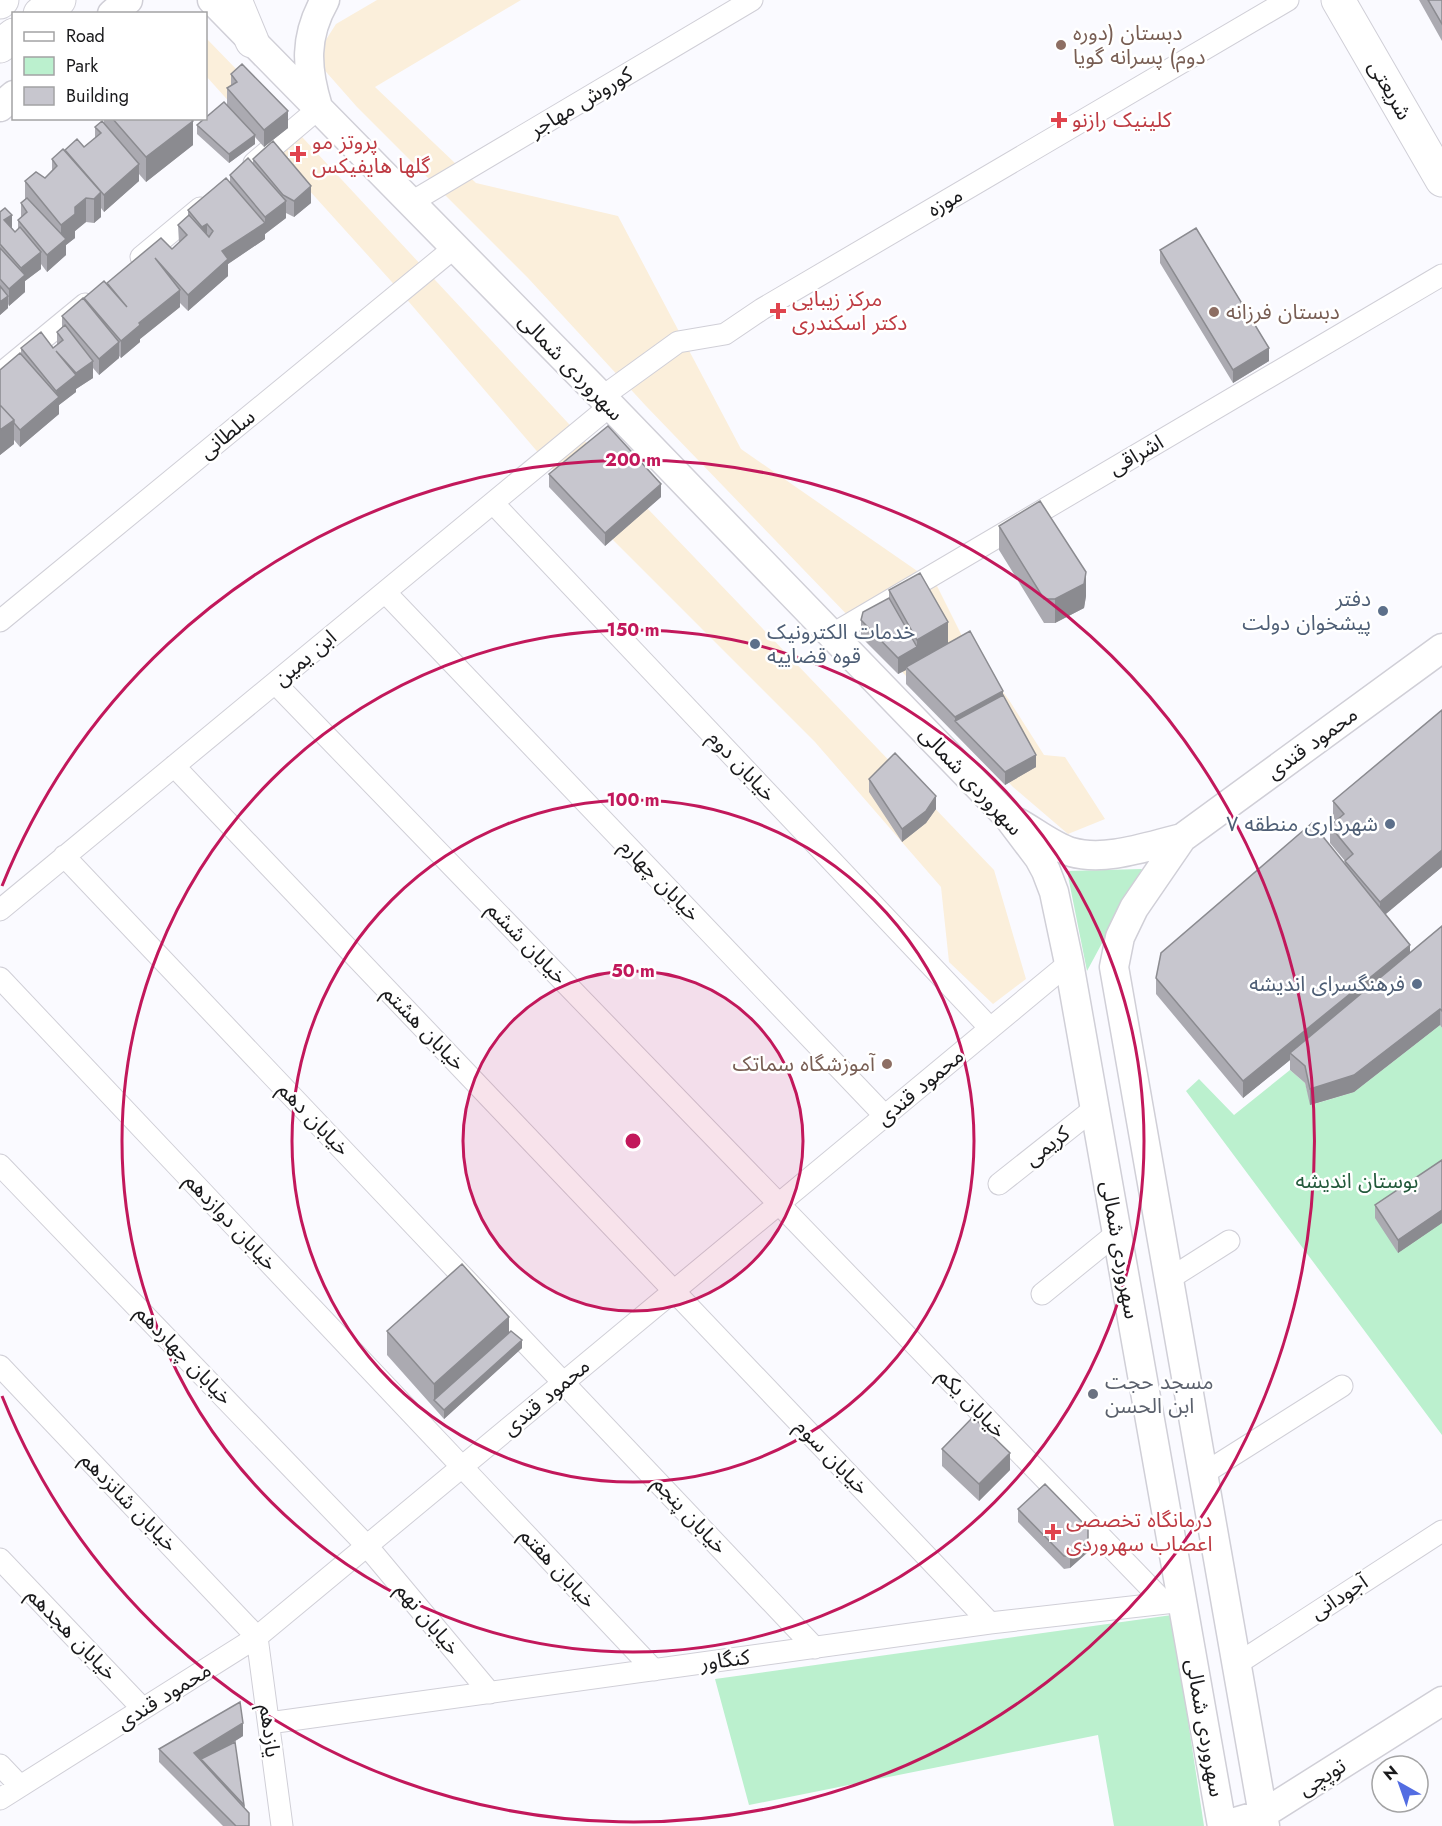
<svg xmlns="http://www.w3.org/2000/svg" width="1442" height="1826" font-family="Jost,'Noto Sans Arabic',sans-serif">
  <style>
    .commercial { fill: #fbefdb }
    .green { fill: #bbf0ce }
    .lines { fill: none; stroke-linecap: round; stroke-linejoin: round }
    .minor-casing { stroke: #d0cfd7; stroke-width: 23 }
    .secondary-casing { stroke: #d0cfd7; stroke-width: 31 }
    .primary-casing { stroke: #d0cfd7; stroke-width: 35 }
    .trunk-casing { stroke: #d0cfd7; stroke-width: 35 }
    .minor { stroke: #fff; stroke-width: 21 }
    .secondary { stroke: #fff; stroke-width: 28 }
    .primary { stroke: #fff; stroke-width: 33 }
    .trunk { stroke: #fff; stroke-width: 33 }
    .wall { fill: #abaab1 }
    .shaded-wall { fill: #8b8b90 }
    .building { fill: #c7c6ce; stroke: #8b8b90; stroke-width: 1.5 }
    .ring { fill: none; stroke: #c2185b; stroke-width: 3 }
    .education-dot { fill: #8d6e63; stroke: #fff; stroke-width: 2 }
    .health-dot { fill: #e0444e; stroke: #fff; stroke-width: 2 }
    .service-dot { fill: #5c6f8a; stroke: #fff; stroke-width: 2 }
    .worship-dot { fill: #6b7280; stroke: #fff; stroke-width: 2 }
    .labels { text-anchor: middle; stroke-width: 5; stroke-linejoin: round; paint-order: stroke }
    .education-label { font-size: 21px; fill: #785e54; stroke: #fff; text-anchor: start }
    .street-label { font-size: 21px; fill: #1a1a1c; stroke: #fff }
    .health-label { font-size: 21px; fill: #be3a42; stroke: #fff; text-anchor: start }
    .service-label { font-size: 21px; fill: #4e5e75; stroke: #fff; text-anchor: end }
    .park-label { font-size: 21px; fill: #22593b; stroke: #fff }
    .worship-label { font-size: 21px; fill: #5b616d; stroke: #fff; text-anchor: start }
    .centre { fill: #c2185b; stroke: #fff; stroke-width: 3 }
    .ring-label { font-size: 18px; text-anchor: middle; font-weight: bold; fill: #c2185b; stroke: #fff; stroke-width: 5; stroke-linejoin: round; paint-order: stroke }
  </style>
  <rect width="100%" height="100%" fill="#fafaff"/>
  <path class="commercial" d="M 377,0 L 521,0 L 375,87 L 476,183 L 618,216 L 741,449 L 936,584 L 962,636 L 1009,700 L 1044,755 L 1065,757 L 1105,819 L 1068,834 L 1013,787 L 646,406 L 528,278 L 357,107 L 320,65 L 322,46 L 336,24 Z
    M 206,38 L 303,138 L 648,509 L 994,870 L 1026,979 L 993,1004 L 949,962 L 941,887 L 815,742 L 614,541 L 391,281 L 206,76 Z"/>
  <path class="green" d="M 1142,869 L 1087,971 L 1067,871 Z
    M 1440,1025 L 1442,1028 L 1442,1435 L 1186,1091 L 1199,1079 L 1234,1115 L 1290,1070 L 1305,1083 L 1311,1105 L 1354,1092 Z
    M 1172,1615 L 1204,1826 L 1114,1826 L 1098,1735 L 749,1805 L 715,1679 Z"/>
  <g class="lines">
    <defs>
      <path id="minor" d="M 254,163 L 318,109
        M 410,203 L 752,0
        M 141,257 L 200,208
        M 0,374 L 85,304
        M 602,397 L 678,342 L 725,334 L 762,309 L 1288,0
        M 493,503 L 990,1028
        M 385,592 L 885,1116
        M 0,621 L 454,248
        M 831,635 L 1442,275
        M 275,683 L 1165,1603
        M 174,766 L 990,1623
        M 64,856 L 815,1648
        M 0,910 L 610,406
        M 0,978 L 654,1670
        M 0,1165 L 367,1546 L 490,1693
        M 999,1184 L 1095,1108
        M 1169,1279 L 1229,1241
        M 1042,1294 L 1117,1233
        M 0,1366 L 257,1637
        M 1203,1474 L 1342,1386
        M 0,1559 L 143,1709
        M 257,1637 L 282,1826
        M 1237,1664 L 1442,1531
        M 269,1723 L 990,1623 L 1175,1602
        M 0,1765 L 20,1786
        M 0,1799 L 257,1637 L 1069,963"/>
      <path id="secondary" d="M 212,0 L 602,397 L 1008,817 L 1039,858 L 1046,871 L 1054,892 L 1069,963 L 1222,1826
        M 112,14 L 128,0
        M 0,107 L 14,95
        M 318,107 C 306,68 304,37 325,0
        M 1017,822 C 1034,831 1052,846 1071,852 C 1106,862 1148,846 1182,838
        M 1222,1826 L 1263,1814 L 1442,1701
        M 1265,1826 L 1114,967 L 1120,937 L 1134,908 L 1182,838 L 1442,648"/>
      <path id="primary" d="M 1338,0 L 1442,180"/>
      <path id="trunk" d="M 235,0 L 252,41
        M 0,2 L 2,0
        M 40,14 L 59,0
        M 0,46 L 14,35"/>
    </defs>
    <use href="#minor" class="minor-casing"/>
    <use href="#secondary" class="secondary-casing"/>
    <use href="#primary" class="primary-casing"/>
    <use href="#trunk" class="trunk-casing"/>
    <use href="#minor" class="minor"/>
    <use href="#secondary" class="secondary"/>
    <use href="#primary" class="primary"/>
    <use href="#trunk" class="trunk"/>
  </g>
  <path class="wall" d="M 1419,0 L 1442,0 L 1442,41 Z
    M 231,74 L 288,128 L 264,147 L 255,137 L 255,144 L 229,163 L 197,134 L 197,125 L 227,105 L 227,88 L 231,86 Z
    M 104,118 L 190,118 L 193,145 L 146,182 L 139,174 L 139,181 L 104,212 L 101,208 L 101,217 L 94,223 L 86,222 L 75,231 L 75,238 L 66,245 L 66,255 L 47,272 L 41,264 L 41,269 L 25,281 L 25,292 L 9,306 L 8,304 L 8,308 L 0,315 L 0,212 L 15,232 L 18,229 L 18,220 L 21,217 L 21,203 L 25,199 L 25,181 L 45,178 L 52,170 L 52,159 L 65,151 L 84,147 L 95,138 L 95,127 L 104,124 Z
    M 253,159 L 311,203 L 294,217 L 286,213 L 286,218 L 265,234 L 265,239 L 228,264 L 228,276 L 188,311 L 180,303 L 180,307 L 140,339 L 140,342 L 121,358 L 119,356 L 119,358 L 99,375 L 93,368 L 93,378 L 76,389 L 76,388 L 76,392 L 59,405 L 59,414 L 20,447 L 14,440 L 14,444 L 0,455 L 0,370 L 21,355 L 21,348 L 53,348 L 57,345 L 57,332 L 62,327 L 62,316 L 84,301 L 84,298 L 107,285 L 107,283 L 172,249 L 179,243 L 178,225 L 188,216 L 188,210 L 230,182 L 230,175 L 253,164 Z
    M 1160,250 L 1269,361 L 1233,383 L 1160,263 Z
    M 549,474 L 661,497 L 605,546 L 549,487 Z
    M 999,526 L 1086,596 L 1084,608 L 1055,623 L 1044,623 L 999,550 Z
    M 889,590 L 1003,695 L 1036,767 L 1005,785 L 906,684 L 906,670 L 898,674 L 861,637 L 861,620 L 889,598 Z
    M 1442,710 L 1442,867 L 1385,914 L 1410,953 L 1442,926 L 1442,1028 L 1440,1025 L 1354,1092 L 1310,1105 L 1305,1083 L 1290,1070 L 1290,1060 L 1243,1098 L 1156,994 L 1156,978 L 1345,864 L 1345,861 L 1330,843 L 1330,826 L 1336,821 L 1333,817 L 1333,801 Z
    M 869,779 L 936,809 L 926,823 L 902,842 L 869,792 Z
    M 1442,1160 L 1442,1223 L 1398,1253 L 1375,1218 L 1375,1205 Z
    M 387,1331 L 509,1333 L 522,1348 L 444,1419 L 387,1355 Z
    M 942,1449 L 1010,1470 L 979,1501 L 942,1466 Z
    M 1018,1509 L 1088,1552 L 1070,1568 L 1064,1569 L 1018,1522 Z
    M 243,1736 L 229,1745 L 249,1826 L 223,1826 L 159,1762 L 159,1749 Z"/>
  <path class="shaded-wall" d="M 288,111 L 288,128 L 264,147 L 264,130 Z
    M 193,121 L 193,145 L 146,182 L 146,157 Z
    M 255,135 L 255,144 L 229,163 L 229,154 Z
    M 139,164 L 139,181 L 104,212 L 104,195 Z
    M 311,186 L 311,203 L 294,217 L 294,201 Z
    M 101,192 L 101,217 L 94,223 L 94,199 Z
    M 86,198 L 86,222 L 75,231 L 75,238 L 66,245 L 66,255 L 47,272 L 47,255 L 61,243 L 61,225 L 75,207 Z
    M 286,201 L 286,218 L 265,234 L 265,239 L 228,264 L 228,276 L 188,311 L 188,295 L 222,251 L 265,223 L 265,217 Z
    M 12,215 L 12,232 L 4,220 Z
    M 207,224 L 207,241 L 202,244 L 202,227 Z
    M 41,252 L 41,269 L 25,281 L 25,292 L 9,306 L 9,289 L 21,278 L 21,268 Z
    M 180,290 L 180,307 L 140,339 L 140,342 L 121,358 L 121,341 L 139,323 Z
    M 8,296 L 8,308 L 0,315 L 0,302 Z
    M 119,342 L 119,358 L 99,375 L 99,359 Z
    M 1269,348 L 1269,361 L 1233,383 L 1233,370 Z
    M 93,361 L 93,378 L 76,389 L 76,373 Z
    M 76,375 L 76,392 L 59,405 L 59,414 L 20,447 L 20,430 L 56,400 L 56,391 Z
    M 14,420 L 14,444 L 0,455 L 0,430 Z
    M 661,484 L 661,497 L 605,546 L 605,533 Z
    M 1086,572 L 1086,596 L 1084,608 L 1055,623 L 1055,599 Z
    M 948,622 L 948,646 L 906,667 L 906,670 L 898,674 L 898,658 L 917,647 L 917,640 Z
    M 1003,691 L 1003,708 L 955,721 L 955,734 L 955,717 Z
    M 1036,755 L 1036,767 L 1005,785 L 1005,772 Z
    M 936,796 L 936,809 L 926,823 L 902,842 L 902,829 Z
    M 1442,850 L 1442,867 L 1380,919 L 1380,902 Z
    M 1410,945 L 1410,962 L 1290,1053 L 1290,1060 L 1243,1098 L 1243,1081 Z
    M 1440,1009 L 1440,1025 L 1354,1092 L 1310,1105 L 1310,1089 Z
    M 1442,1210 L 1442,1223 L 1398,1253 L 1398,1240 Z
    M 509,1317 L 509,1342 L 434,1400 L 434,1384 Z
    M 522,1340 L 522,1348 L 444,1419 L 444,1410 Z
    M 1010,1453 L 1010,1470 L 979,1501 L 979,1484 Z
    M 1088,1539 L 1088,1552 L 1070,1568 L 1070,1556 Z
    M 243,1723 L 243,1736 L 203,1761 L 201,1759 L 201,1762 L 194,1753 Z"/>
  <path class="building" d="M 1428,0 L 1442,0 L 1442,24 Z
    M 242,64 L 288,111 L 264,130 L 227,88 L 237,82 L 231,74 Z
    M 224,102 L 255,135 L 229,154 L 197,125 Z
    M 112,118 L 190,118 L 193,121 L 146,157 Z
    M 102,121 L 139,164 L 104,195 L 65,150 L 77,139 L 84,147 L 101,133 L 95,127 Z
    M 273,141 L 311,186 L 294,201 L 283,195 L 253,159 Z
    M 63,149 L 101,192 L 94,199 L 86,198 L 75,207 L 75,214 L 61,225 L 25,181 L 36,172 L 45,178 L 57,166 L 52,159 Z
    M 248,158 L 286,201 L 265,217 L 230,175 Z
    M 226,178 L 265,223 L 222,251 L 228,259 L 188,295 L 155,258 L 180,290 L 139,323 L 140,325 L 121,341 L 84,298 L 104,281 L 127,307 L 107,283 L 161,238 L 172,249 L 187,235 L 178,225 L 189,215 L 209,237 L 213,231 L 207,224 L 202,227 L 188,210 Z
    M 27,198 L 66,239 L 47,255 L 18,220 L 27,212 L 21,203 Z
    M 5,208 L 12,215 L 4,220 L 15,232 L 20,227 L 41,252 L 21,268 L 0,244 L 0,212 Z
    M 1196,228 L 1269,348 L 1233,370 L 1160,250 Z
    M 0,248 L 25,275 L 9,289 L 0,279 Z
    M 0,286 L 8,296 L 0,302 Z
    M 83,298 L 119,342 L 99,359 L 62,316 Z
    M 65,325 L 93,361 L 76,373 L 56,351 L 76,375 L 56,391 L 21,348 L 41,332 L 53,348 L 63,340 L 57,332 Z
    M 20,353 L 59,397 L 20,430 L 14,423 L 14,420 L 0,405 L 0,370 Z
    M 0,405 L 14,420 L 0,430 Z
    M 608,426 L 661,484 L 605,533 L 549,474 Z
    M 1040,501 L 1086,572 L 1084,584 L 1055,599 L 1044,599 L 999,526 Z
    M 920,573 L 948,622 L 917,640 L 889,590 Z
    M 889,598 L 917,647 L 898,658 L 861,620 L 863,612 Z
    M 970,631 L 1003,691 L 955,717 L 906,667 Z
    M 1003,695 L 1036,755 L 1005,772 L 955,721 Z
    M 1442,710 L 1442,850 L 1380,902 L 1345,861 L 1353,854 L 1330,826 L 1344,814 L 1333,801 Z
    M 895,753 L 936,796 L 926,811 L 902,829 L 869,779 Z
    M 1312,823 L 1410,945 L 1243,1081 L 1156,978 L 1161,953 Z
    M 1442,926 L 1442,1011 L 1440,1009 L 1354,1075 L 1310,1089 L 1305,1066 L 1290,1053 Z
    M 1442,1160 L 1442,1210 L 1398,1240 L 1375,1205 Z
    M 462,1264 L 509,1317 L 434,1384 L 387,1331 Z
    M 511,1331 L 522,1340 L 444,1410 L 434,1400 Z
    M 973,1417 L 1010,1453 L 979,1484 L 942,1449 Z
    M 1045,1484 L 1088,1528 L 1088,1539 L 1070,1556 L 1064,1556 L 1018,1509 Z
    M 240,1702 L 243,1723 L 194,1753 L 249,1813 L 249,1826 L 236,1826 L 159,1749 Z
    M 235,1742 L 244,1805 L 201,1759 Z"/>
  <circle cx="633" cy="1141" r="170" fill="#c2185b" fill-opacity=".12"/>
  <g class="ring">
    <circle cx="633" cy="1141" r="170"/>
    <circle cx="633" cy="1141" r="341"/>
    <circle cx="633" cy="1141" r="511"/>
    <path d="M2 886A681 681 0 1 1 2 1396"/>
  </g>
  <g class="education-dot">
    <circle cx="1061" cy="45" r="6"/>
    <circle cx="1214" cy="312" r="6"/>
    <circle cx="887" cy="1064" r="6"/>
  </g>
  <g class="health-dot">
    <path d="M1056 111h6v6h6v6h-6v6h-6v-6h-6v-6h6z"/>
    <path d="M295 145h6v6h6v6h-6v6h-6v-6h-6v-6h6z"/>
    <path d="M775 302h6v6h6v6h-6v6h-6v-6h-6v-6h6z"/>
    <path d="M1050 1523h6v6h6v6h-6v6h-6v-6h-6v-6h6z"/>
  </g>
  <g class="service-dot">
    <circle cx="1383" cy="611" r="6"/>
    <circle cx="755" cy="644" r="6"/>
    <circle cx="1390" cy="824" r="6"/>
    <circle cx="1417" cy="984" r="6"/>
  </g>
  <circle class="worship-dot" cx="1093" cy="1394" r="6"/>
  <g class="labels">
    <g class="education-label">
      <text x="1073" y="40">دبستان (دوره<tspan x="1073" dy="24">دوم) پسرانه گویا</tspan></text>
      <text x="1226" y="319">دبستان فرزانه</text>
      <text x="875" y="1071" text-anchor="end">آموزشگاه سماتک</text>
    </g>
    <g class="street-label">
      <text transform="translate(1390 90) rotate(60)" y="7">شریعتی</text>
      <text transform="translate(581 102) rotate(-31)" y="7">کوروش مهاجر</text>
      <text transform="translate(945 202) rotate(-30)" y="7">موزه</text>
      <text transform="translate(571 367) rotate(46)" y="7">سهروردی شمالی</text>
      <text transform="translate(227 434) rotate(-39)" y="7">سلطانی</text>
      <text transform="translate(1136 455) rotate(-30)" y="7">اشراقی</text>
      <text transform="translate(305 658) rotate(-40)" y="7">ابن یمین</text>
      <text transform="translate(1312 743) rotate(-36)" y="7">محمود قندی</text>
      <text transform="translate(742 766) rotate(47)" y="7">خیابان دوم</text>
      <text transform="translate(971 781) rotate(47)" y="7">سهروردی شمالی</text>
      <text transform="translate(660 880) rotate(46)" y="7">خیابان چهارم</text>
      <text transform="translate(527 943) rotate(46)" y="7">خیابان ششم</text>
      <text transform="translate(424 1028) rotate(46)" y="7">خیابان هشتم</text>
      <text transform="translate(920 1087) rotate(-40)" y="7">محمود قندی</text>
      <text transform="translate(314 1119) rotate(46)" y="7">خیابان دهم</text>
      <text transform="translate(1047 1146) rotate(-38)" y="7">کریمی</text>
      <text transform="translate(231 1222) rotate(47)" y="7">خیابان دوازدهم</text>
      <text transform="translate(1120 1250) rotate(80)" y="7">سهروردی شمالی</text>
      <text transform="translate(184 1355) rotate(46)" y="7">خیابان چهاردهم</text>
      <text transform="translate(546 1397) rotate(-40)" y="7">محمود قندی</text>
      <text transform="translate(972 1403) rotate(46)" y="7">خیابان یکم</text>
      <text transform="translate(832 1457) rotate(46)" y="7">خیابان سوم</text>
      <text transform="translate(129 1502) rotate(46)" y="7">خیابان شانزدهم</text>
      <text transform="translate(690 1515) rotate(47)" y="7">خیابان پنجم</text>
      <text transform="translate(558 1568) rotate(47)" y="7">خیابان هفتم</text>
      <text transform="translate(1339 1597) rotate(-33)" y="7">آجودانی</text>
      <text transform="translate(428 1619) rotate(50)" y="7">خیابان نهم</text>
      <text transform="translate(72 1634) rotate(46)" y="7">خیابان هجدهم</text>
      <text transform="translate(725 1660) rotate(-8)" y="7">کنگاور</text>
      <text transform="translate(164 1696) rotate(-32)" y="7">محمود قندی</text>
      <text transform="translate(1205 1728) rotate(80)" y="7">سهروردی شمالی</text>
      <text transform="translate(270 1731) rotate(83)" y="7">یازدهم</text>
      <text transform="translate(1322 1777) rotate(-32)" y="7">توپچی</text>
    </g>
    <g class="health-label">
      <text x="1072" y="127">کلینیک رازنو</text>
      <text x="312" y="149">پروتز مو<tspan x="312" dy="24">گلها هایفیکس</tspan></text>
      <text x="792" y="306">مرکز زیبایی<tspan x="792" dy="24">دکتر اسکندری</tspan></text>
      <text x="1066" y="1527">درمانگاه تخصصی<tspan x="1066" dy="24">اعصاب سهروردی</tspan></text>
    </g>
    <g class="service-label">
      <text x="1371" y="606">دفتر<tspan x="1371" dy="24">پیشخوان دولت</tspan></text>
      <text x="767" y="639" text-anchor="start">خدمات الکترونیک<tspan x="767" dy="24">قوه قضاییه</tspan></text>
      <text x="1378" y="831">شهرداری منطقه ۷</text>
      <text x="1405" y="991">فرهنگسرای اندیشه</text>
    </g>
    <g class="park-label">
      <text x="1357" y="1188">بوستان اندیشه</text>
    </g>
    <g class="worship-label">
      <text x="1105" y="1389">مسجد حجت<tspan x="1105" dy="24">ابن الحسن</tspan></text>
    </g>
  </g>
  <circle cx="633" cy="1141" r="9" class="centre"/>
  <g class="ring-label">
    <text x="633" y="466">200 m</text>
    <text x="633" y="636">150 m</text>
    <text x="633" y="806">100 m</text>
    <text x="633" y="977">50 m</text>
  </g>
  <rect x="12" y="12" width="195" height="108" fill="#ffffff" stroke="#a3a3a4" stroke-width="1.5"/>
  <rect x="24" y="32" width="30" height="9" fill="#ffffff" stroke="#a3a3a4" stroke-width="1.5"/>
  <text x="66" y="42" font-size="18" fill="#1a1a1c">Road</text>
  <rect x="24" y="57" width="30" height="18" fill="#bbf0ce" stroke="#a3a3a4" stroke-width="1.5"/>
  <text x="66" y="72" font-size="18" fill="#1a1a1c">Park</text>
  <rect x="24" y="87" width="30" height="18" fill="#c7c6ce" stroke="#a3a3a4" stroke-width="1.5"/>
  <text x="66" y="102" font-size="18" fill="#1a1a1c">Building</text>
  <g transform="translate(1400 1784) rotate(320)"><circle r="28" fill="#ffffff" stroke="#a3a3a4" stroke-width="1.5"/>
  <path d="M0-4.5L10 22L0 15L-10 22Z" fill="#536de2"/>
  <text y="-9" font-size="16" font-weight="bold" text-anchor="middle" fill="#1a1a1c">N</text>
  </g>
</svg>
